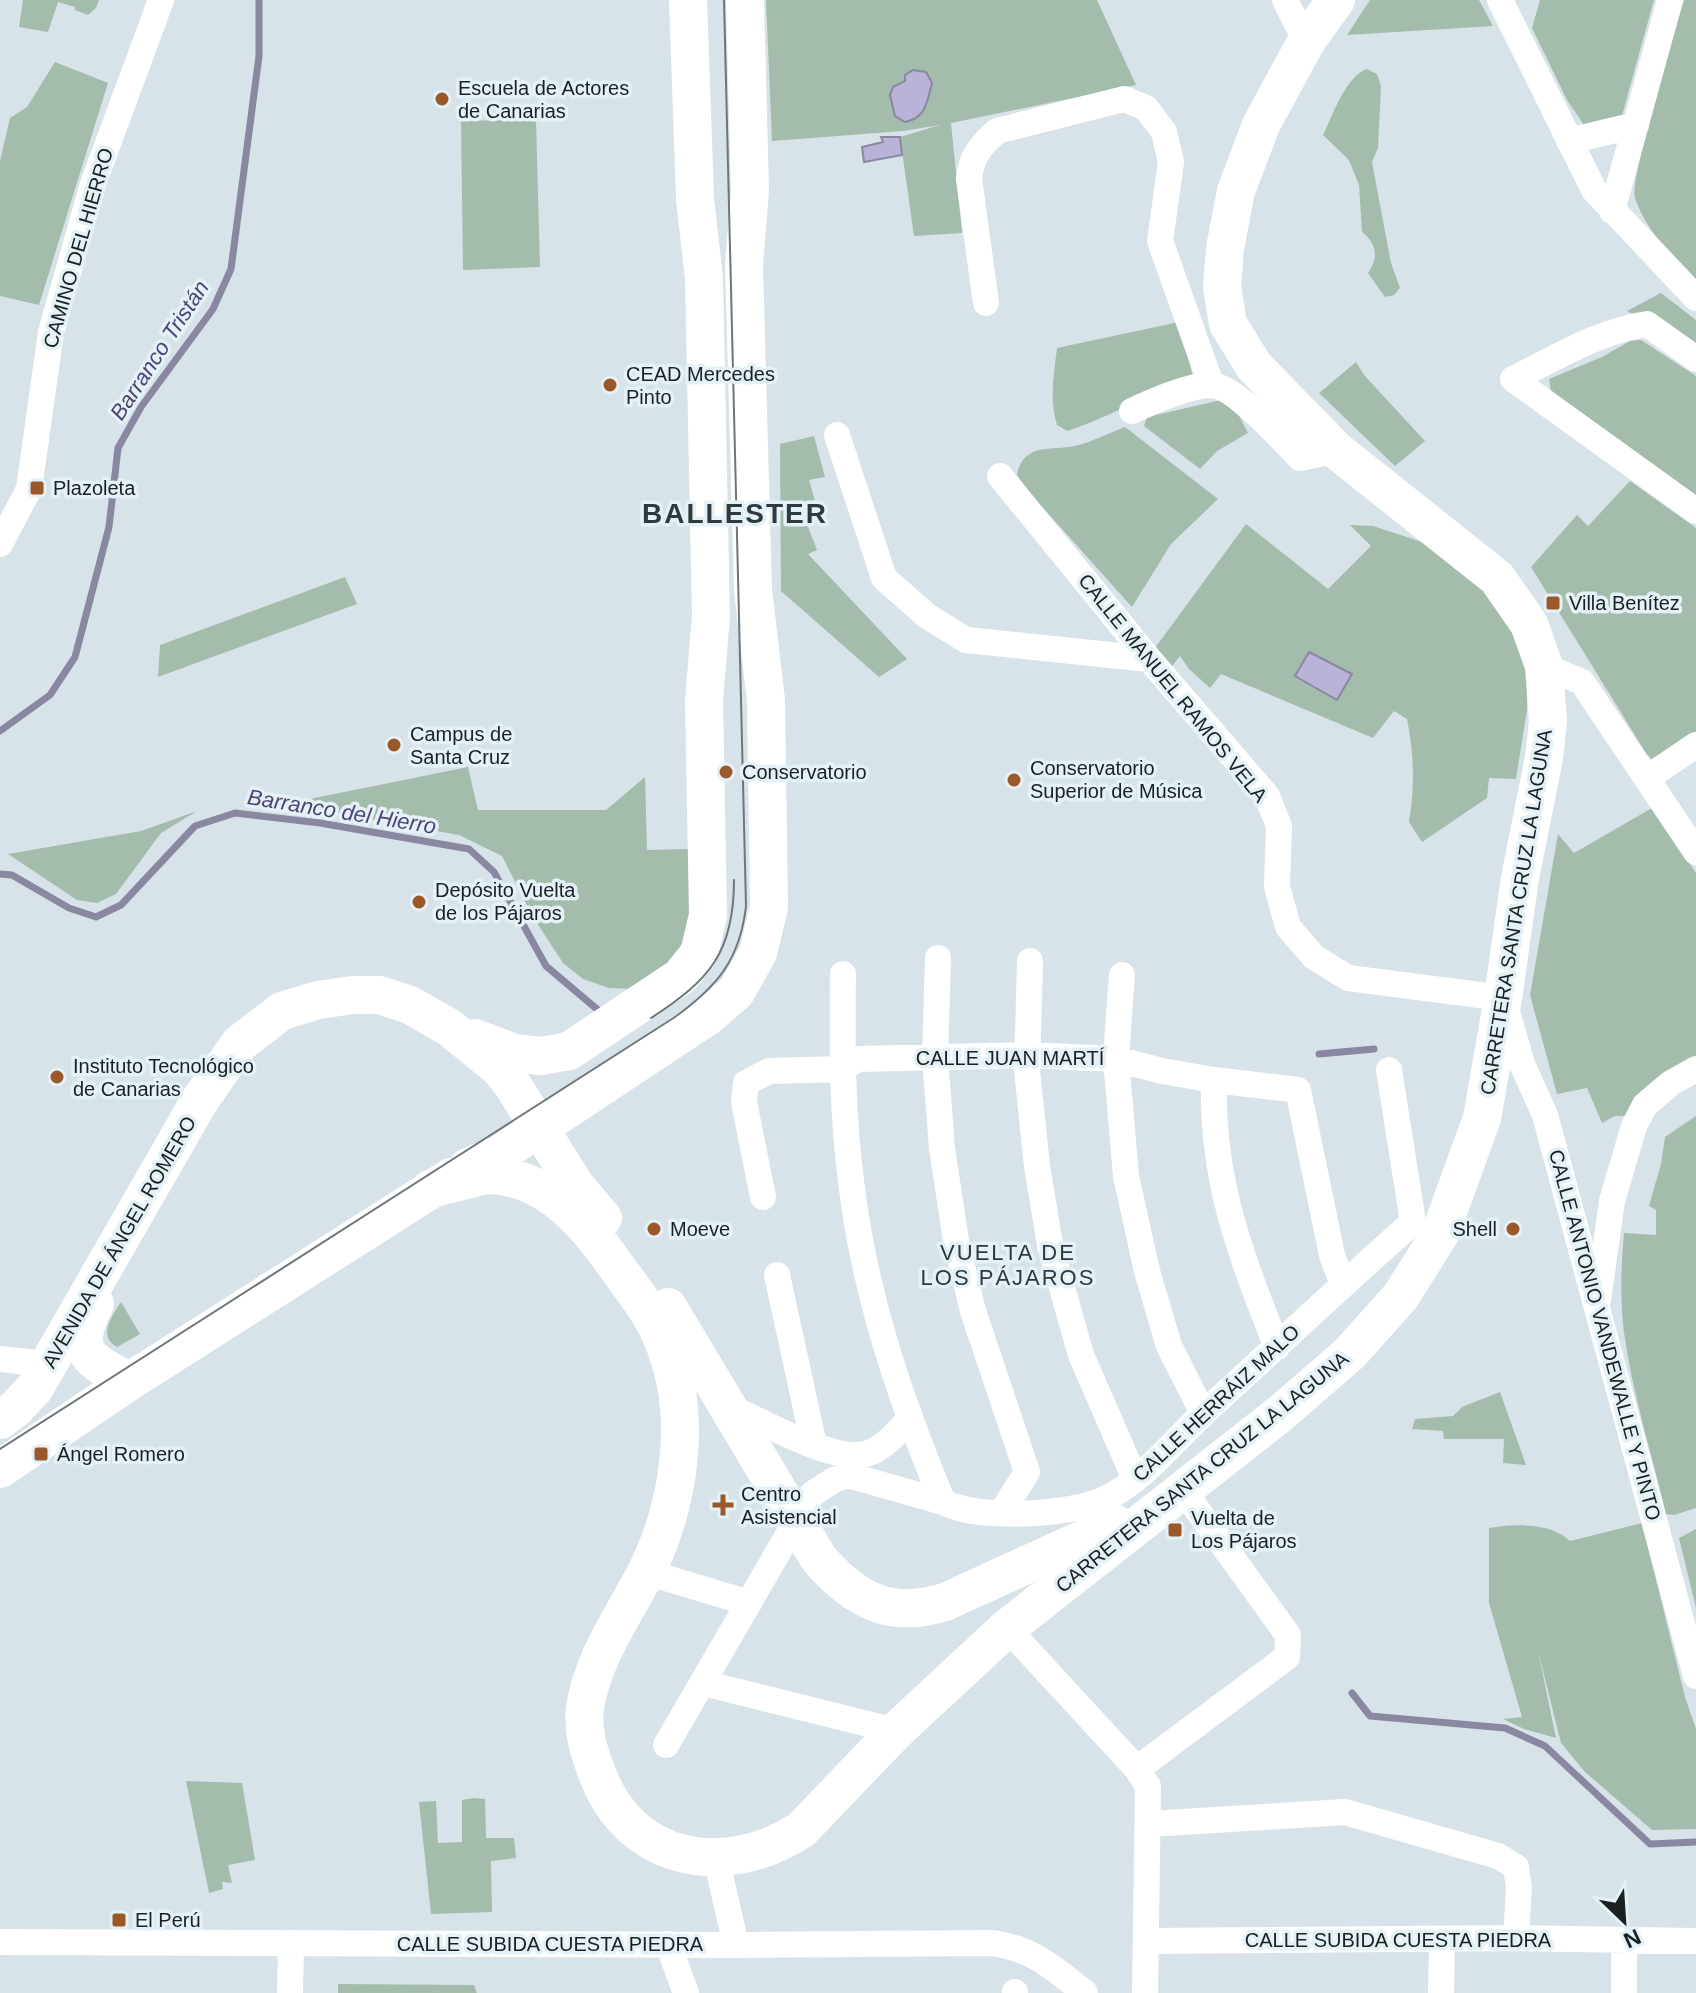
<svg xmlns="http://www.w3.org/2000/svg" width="1696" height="1993" font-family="Arial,sans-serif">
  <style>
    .green { fill: #a4bcac }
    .water { fill: #bab3d8; stroke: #8a87a1; stroke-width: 2 }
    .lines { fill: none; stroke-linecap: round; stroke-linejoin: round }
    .stream { stroke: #8a87a1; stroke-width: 7 }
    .street { stroke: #fff; stroke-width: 26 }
    .secondary { stroke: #fff; stroke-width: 38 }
    .tram { stroke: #6e7679; stroke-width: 2 }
    .poi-dot { fill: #9b5828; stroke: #e4f1f6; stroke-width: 3 }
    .labels { text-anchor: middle; stroke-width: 7; stroke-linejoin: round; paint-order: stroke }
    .poi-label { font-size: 20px; fill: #1b2022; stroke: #e4f1f6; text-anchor: start }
    .street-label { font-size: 20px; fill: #1b2022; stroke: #e4f1f6 }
    .water-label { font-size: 22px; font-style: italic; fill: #4f4275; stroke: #e4f1f6 }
    .neighbourhood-label { font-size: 22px; letter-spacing: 2px; fill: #303a3e; stroke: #e4f1f6 }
    .district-label { font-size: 28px; font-weight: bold; letter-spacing: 2px; fill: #303a3e; stroke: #e4f1f6 }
  </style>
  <rect width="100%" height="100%" fill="#d7e3e9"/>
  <path class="green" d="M 23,0 L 99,0 L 96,8 L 88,15 L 75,10 L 75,7 L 58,2 L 48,32 L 19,27 Z
    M 766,0 L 1097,0 L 1136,85 L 951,123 L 962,233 L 914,236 L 900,137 L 940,125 L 903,131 L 772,141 Z
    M 1370,0 L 1479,0 L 1493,26 L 1347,35 Z
    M 1540,0 L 1654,0 L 1621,119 L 1586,128 L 1567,100 L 1532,28 Z
    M 1684,0 L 1696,0 L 1696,283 C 1673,257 1646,231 1635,198 C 1629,181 1676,27 1684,0 Z
    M 55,62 L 108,83 L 39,305 L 0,296 L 0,161 L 10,118 L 27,107 Z
    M 1367,69 L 1377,74 L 1381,86 L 1378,148 L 1372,162 L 1391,263 L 1400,288 L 1394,295 L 1385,297 L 1368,273 C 1379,257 1377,244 1362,232 L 1359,185 L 1349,160 L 1323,135 C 1333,115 1345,77 1367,69 Z
    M 536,119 L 540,267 L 463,270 L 461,121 Z
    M 1661,293 L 1696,320 L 1696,345 L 1627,311 Z
    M 1179,322 L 1194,381 C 1149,392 1111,417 1067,431 L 1057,425 C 1049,400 1054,373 1057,348 Z
    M 1641,340 L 1696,376 L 1696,496 L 1551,391 L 1549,379 L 1602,357 L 1630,341 Z
    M 1356,362 L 1364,375 L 1425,441 L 1395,466 L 1319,393 Z
    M 1230,398 L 1248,433 L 1217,451 L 1200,469 L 1144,426 L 1147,417 Z
    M 1125,427 L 1218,499 L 1171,544 L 1132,607 L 1027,490 L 1017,475 C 1023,442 1052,451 1075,446 C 1092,442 1109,433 1125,427 Z
    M 814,436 L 825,477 L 809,480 L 818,511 L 803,514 L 817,550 L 808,554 L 907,659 L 879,677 L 781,591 L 780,444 Z
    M 1630,481 L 1696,528 L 1696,736 L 1655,763 L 1646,753 L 1531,567 L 1577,515 L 1588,526 Z
    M 1246,524 L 1328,589 L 1371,546 L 1350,525 L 1373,526 L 1428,544 L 1502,603 L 1527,667 L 1527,710 L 1516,779 L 1489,778 L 1487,798 L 1422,842 L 1409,822 C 1415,787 1414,754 1407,719 L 1394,711 L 1373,738 L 1221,674 L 1210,688 L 1189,669 L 1180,656 L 1172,666 L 1155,648 Z
    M 345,577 L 357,604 L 158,677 L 160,645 Z
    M 468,767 L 478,810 L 606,810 L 645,777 L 647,850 L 688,849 L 691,915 L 684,941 L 664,968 L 633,989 L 609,988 L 583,979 L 563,963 L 533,917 L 502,856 L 459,835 L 285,804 Z
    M 1652,808 L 1696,873 L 1696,1061 L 1626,1116 L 1615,1116 L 1602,1123 L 1587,1088 L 1557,1094 L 1530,995 L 1558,834 L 1574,853 Z
    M 197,811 L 161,833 L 116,894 L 97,903 L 77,900 L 8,854 L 141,831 Z
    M 1696,1116 L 1696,1508 L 1674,1515 L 1666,1514 C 1652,1454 1632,1393 1624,1332 C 1620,1300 1621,1266 1624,1233 L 1656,1235 L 1656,1210 L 1649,1206 L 1661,1164 L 1665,1137 Z
    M 121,1302 L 140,1334 L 117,1347 C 97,1336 112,1316 121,1302 Z
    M 1500,1392 L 1526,1465 L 1503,1463 L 1504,1439 L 1444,1439 L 1443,1431 L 1412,1429 L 1415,1419 L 1453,1416 L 1462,1407 Z
    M 1642,1523 L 1685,1697 L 1696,1729 L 1696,1829 L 1652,1830 L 1585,1772 L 1561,1743 L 1538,1651 L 1556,1738 L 1524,1729 L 1503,1719 L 1522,1717 L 1489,1603 L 1489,1528 C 1514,1524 1551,1522 1570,1541 Z
    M 1696,1529 L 1696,1608 L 1679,1538 Z
    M 186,1781 L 242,1783 L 255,1860 L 228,1865 L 232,1883 L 222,1882 L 223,1889 L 209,1893 Z
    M 474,1798 L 485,1799 L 486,1838 L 514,1838 L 516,1858 L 491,1861 L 492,1912 L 431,1914 L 419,1802 L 436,1801 L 438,1843 L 462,1842 L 462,1800 Z
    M 338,1984 L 474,1985 L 477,1993 L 338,1993 Z"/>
  <path class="water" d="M 913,70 L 926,72 L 932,83 C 927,102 926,118 905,122 L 895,116 L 890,95 L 893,87 L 905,81 L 905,75 Z
    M 881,137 L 900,137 L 902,155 L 864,162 L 862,147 L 883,142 Z
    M 1309,652 L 1352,674 L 1337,700 L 1295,676 Z"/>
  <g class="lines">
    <path class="stream" d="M 0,731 L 50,695 L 75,657 L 109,527 L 118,448 L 141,407 L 213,309 L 231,269 L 259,56 L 259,0
      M 0,874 L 12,875 L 69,908 L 96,917 L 121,905 L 195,826 L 235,813 L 320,823 L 469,849 L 494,872 L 546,966 L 598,1010
      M 1319,1054 L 1374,1049
      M 1352,1693 L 1370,1716 L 1505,1728 L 1545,1746 L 1650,1844 L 1696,1842"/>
    <path class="street" d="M 1285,0 L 1306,42
      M 1500,0 L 1594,190 L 1696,298
      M 1569,141 L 1636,125
      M 1612,211 L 1670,0
      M 986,303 L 969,179 C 971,157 980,146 997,131 L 1124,99 L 1146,108 L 1164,132 L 1171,162 L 1160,241 L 1211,384
      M 1696,359 L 1647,324 C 1599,331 1556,358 1513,379 L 1696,511
      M 1132,411 C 1153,401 1185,387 1209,385 C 1233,383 1282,440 1300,458 L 1336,450
      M 837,435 L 884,578 L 927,616 L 966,640 L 1149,659
      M 1000,476 L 1149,659 L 1267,796 L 1279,826 L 1277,886 L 1288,927 L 1314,957 L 1348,978 L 1503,998 L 1522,1064 L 1545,1115 L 1696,1676
      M 0,544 L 29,489 L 51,332 L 93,184 L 161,0
      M 1544,666 L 1582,682 L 1696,852
      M 1647,778 L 1696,745
      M 938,958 L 935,1057 L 942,1148 L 956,1241 L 973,1311 L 1027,1472 L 1002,1512
      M 1030,961 L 1027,1070 L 1037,1166 L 1050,1245 L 1081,1355 L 1135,1479
      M 843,974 C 842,1043 842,1112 851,1181 C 864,1293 900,1399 943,1502
      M 1122,975 L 1116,1059 L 1126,1176 L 1147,1271 L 1169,1346 L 1203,1413
      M 1214,1080 C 1211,1180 1241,1256 1277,1347
      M 763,1197 L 744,1102 L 746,1083 L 769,1071 L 842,1069 L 858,1059 L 1026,1055 L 1116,1059 L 1162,1071 L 1214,1080 L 1298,1090 L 1332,1255 L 1343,1285
      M 777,1275 L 814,1445
      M 1598,1300 L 1612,1201 L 1634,1126 L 1645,1105 L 1671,1083 L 1696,1069
      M 0,1359 L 48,1364
      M 730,1407 C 761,1421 832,1462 865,1454 C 883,1450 897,1432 909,1420
      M 848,1475 L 943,1502 C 979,1520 1069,1516 1105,1499 C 1144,1480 1174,1440 1206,1411 C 1275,1348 1343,1284 1413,1222 L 1389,1070
      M 646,1572 L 749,1603
      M 1007,1628 L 1137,1769 L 1148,1786 L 1145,1993
      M 703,1683 L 896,1731
      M 666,1745 L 812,1494 L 834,1480 L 848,1475 L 849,1456
      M 1137,1769 L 1287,1657 L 1288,1635 L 1183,1490
      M 1150,1824 L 1345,1812 L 1498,1856 L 1516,1867 L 1519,1888 L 1516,1938
      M 716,1858 L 736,1945
      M 1147,1941 L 1516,1938 L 1696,1941
      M 1624,1941 L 1624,1993
      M 0,1942 L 736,1945 L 992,1943 C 1032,1948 1055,1969 1085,1993
      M 668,1944 L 686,1993
      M 1015,1992 L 1015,1993
      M 290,1993 L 291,1943
      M 1441,1993 L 1442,1940"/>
    <path class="secondary" d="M 475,1038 L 514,1053 L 541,1056 L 569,1051 L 680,977 L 699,954 L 708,915 L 704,700 L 711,616 L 704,278 L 695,199 L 688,0
      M 468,1167 L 500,1154 L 707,1017 L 736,992 L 758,953 L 769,907 L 766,700 L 753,590 L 744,265 L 750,191 L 745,0
      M 430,1189 L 486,1175 C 540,1175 578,1214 608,1255 C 626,1281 648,1306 661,1336 C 694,1411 681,1504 644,1576 C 622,1618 592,1660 585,1708 C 582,1731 589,1752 597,1773 C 630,1863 725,1879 801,1830 L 896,1731 L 1007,1628 L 1281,1413 L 1350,1353 L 1401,1296 L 1440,1234 L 1482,1118 L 1503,998 L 1520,878 L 1544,758 L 1548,721 L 1544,666 L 1529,624 L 1497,578 L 1336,450 L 1254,366 L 1228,324 L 1222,287 L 1225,248 L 1236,191 L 1261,125 L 1306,42 L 1336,0
      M 95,1304 C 71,1352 87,1360 130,1381
      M 668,1307 L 819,1559 C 856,1601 890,1619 945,1602 L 1116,1524
      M 0,1420 L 16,1408 L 34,1389 L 200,1100 L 240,1043 L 282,1011 L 318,1000 L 353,995 L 380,995 L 410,1005 L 450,1028 L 499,1068 L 512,1084 L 575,1185 L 603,1218
      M 0,1469 L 130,1381 L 451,1177"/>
    <path class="tram" d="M 651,1018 C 710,980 734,952 734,880
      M 0,1449 L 675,1017 C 718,986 740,959 746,906 L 724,0"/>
  </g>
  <g class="poi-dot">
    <circle cx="442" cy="99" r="8"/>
    <circle cx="610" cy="385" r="8"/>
    <rect x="29" y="480" width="16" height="16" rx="4"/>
    <rect x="1545" y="595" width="16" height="16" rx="4"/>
    <circle cx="394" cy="745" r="8"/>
    <circle cx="726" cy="772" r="8"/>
    <circle cx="1014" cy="780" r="8"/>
    <circle cx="419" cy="902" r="8"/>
    <circle cx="57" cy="1077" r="8"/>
    <circle cx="654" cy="1229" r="8"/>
    <circle cx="1513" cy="1229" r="8"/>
    <rect x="33" y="1446" width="16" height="16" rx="4"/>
    <path d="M719 1493h8v8h8v8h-8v8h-8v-8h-8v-8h8z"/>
    <rect x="1167" y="1522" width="16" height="16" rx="4"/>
    <rect x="111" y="1912" width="16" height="16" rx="4"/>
  </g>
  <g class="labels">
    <g class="poi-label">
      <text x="458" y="95">Escuela de Actores<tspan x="458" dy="23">de Canarias</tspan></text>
      <text x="626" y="381">CEAD Mercedes<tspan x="626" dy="23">Pinto</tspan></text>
      <text x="53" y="495">Plazoleta</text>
      <text x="1569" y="610">Villa Benítez</text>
      <text x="410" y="741">Campus de<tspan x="410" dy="23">Santa Cruz</tspan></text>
      <text x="1030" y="775">Conservatorio<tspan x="1030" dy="23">Superior de Música</tspan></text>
      <text x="742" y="779">Conservatorio</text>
      <text x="435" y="897">Depósito Vuelta<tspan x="435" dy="23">de los Pájaros</tspan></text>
      <text x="73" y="1073">Instituto Tecnológico<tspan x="73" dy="23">de Canarias</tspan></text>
      <text x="670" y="1236">Moeve</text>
      <text x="1497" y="1236" text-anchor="end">Shell</text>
      <text x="57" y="1461">Ángel Romero</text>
      <text x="741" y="1501">Centro<tspan x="741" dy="23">Asistencial</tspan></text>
      <text x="1191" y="1525">Vuelta de<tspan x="1191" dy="23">Los Pájaros</tspan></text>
      <text x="135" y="1927">El Perú</text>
    </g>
    <g class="street-label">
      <text transform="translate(78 248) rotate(-74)" y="7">CAMINO DEL HIERRO</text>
      <text transform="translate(1173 688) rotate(51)" y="7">CALLE MANUEL RAMOS VELA</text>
      <text transform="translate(1516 912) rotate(-81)" y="7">CARRETERA SANTA CRUZ LA LAGUNA</text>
      <text x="1010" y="1065">CALLE JUAN MARTÍ</text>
      <text transform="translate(119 1242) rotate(-60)" y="7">AVENIDA DE ÁNGEL ROMERO</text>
      <text transform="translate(1605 1335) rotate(75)" y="7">CALLE ANTONIO VANDEWALLE Y PINTO</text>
      <text transform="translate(1216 1403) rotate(-43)" y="7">CALLE HERRÁIZ MALO</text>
      <text transform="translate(1202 1472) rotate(-39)" y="7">CARRETERA SANTA CRUZ LA LAGUNA</text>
      <text x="1398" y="1947">CALLE SUBIDA CUESTA PIEDRA</text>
      <text x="550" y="1951">CALLE SUBIDA CUESTA PIEDRA</text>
    </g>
    <g class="water-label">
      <text transform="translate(159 350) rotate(-57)" y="8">Barranco Tristán</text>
      <text transform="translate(342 811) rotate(9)" y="8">Barranco del Hierro</text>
    </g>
    <g class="neighbourhood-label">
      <text x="1008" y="1260">VUELTA DE<tspan x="1008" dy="25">LOS PÁJAROS</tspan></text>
    </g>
    <g class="district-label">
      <text x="735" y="523">BALLESTER</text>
    </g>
  </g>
  <g transform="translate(1624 1921) rotate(155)" stroke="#e4f1f6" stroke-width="6" paint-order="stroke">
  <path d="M0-6L14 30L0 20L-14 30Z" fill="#1b2022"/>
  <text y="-12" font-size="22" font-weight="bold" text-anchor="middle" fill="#1b2022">N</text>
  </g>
</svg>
